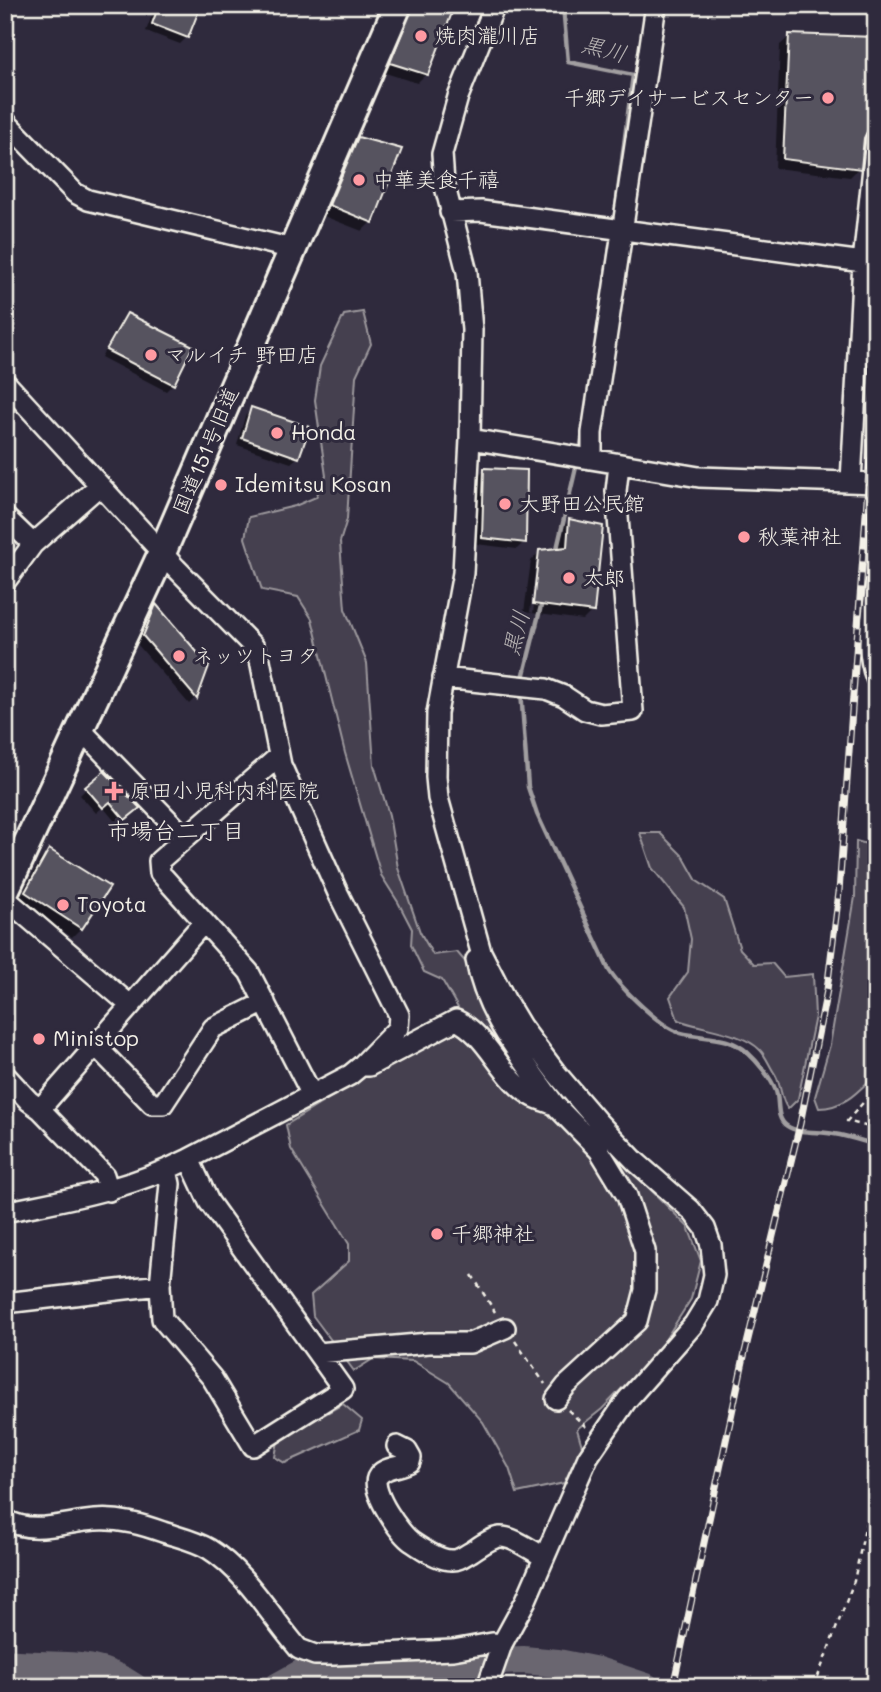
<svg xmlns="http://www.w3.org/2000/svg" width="881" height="1692" font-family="Mali,'Klee One',sans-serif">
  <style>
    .green { fill: #454050; stroke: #9c989c; stroke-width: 2 }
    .shadow { fill: #0007; fill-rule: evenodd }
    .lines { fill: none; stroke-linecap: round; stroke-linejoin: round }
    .stream { stroke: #a19ea0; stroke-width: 4.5 }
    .river { stroke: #6a6670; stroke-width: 28 }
    .building { fill: #56525f; stroke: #f4f1e8; stroke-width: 2 }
    .street-casing { stroke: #f4f1e8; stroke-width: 24 }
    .secondary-casing { stroke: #f4f1e8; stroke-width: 32 }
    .path { stroke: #f4f1e8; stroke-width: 2.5; stroke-dasharray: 5 5; stroke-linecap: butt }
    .street { stroke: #2f2a3d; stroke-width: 19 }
    .secondary { stroke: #2f2a3d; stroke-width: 26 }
    .rail-casing { stroke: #f4f1e8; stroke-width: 7 }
    .rail { stroke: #2f2a3d; stroke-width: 4.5; stroke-dasharray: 13; stroke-linecap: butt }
    .poi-dot { fill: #ff9aa2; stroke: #2f2a3d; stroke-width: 2.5 }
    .labels { text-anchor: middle; stroke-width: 6; stroke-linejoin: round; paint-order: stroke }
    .poi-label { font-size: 21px; fill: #f4f1e8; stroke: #2f2a3d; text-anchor: start }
    .street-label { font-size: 21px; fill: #f4f1e8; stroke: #2f2a3d }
    .water-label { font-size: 23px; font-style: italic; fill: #b6b2b2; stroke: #2f2a3d }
    .neighbourhood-label { font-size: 23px; fill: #f4f1e8; stroke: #2f2a3d }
  </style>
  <rect width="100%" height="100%" fill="#2f2a3d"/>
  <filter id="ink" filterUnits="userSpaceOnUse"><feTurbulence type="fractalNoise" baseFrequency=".0143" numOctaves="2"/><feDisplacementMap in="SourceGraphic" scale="14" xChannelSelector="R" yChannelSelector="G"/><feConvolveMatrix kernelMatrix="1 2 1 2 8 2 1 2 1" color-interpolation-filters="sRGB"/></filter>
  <g filter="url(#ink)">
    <path class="green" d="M 363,312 L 371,344 L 356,376 L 347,519 L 340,542 L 345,609 L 367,663 L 374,765 L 389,815 L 398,868 L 420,932 L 433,955 L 457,952 L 468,965 L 608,1147 L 688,1227 L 701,1261 L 691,1299 L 658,1351 L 602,1409 L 577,1429 L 582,1446 L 564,1483 L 517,1493 L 509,1468 L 483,1422 L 449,1383 L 413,1361 L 373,1359 L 354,1371 L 313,1316 L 311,1295 L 349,1261 L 349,1244 L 291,1149 L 286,1125 L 372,1072 L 397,1062 L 454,1027 L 458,1008 L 442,980 L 424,972 L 411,945 L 412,929 L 398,902 L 381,875 L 345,753 L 312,619 L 298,597 L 262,590 L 245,538 L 249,517 L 295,506 L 316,497 L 326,476 L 315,400 L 320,366 L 344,315 Z
      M 640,833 L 660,833 L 683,856 L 697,881 L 724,899 L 740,949 L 754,964 L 772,963 L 784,977 L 813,974 L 815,1016 L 798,1099 L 788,1109 C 780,1099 782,1086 775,1074 C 770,1067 766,1056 760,1050 C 743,1032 702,1029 678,1020 L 670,997 L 688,972 L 691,939 L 684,907 L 652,868 Z
      M 856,841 L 867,844 L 876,901 L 876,1074 C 858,1091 845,1108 819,1108 L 815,1097 L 830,1045 L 855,897 Z
      M 343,1404 L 362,1420 L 359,1430 L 285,1463 L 275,1457 L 278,1441 Z
      M 5,1675 L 45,1677 L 80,1687 L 5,1687 Z"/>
    <path class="shadow" d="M 156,5 L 199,5 L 187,37 L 180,44 L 146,31 Z
      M 401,5 L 441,5 L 426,74 L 417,83 L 382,72 Z
      M 790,36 L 862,137 L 859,168 L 850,177 L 775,168 L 780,45 Z
      M 359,139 L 371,222 L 362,231 L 321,215 L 349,148 Z
      M 127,316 L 173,384 L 166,391 L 101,357 L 120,322 Z
      M 252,409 L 298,457 L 291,463 L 237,445 L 245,416 Z
      M 485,470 L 524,542 L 517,549 L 476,544 L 478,477 Z
      M 569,521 L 592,611 L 583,620 L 524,612 L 531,561 L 540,551 L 559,549 L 560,530 ZM 537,557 L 540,557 L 533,613 L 530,612 Z
      M 156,606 L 207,667 L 195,698 L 189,704 L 137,644 L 150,612 Z
      M 87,788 L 137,808 L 118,825 L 103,807 L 96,813 L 80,795 Z
      M 49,851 L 81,928 L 72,937 L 17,902 L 40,860 Z"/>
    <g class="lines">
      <path class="stream" d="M 563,5 L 568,62 L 633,75 L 614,222
        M 600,316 L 612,235
        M 580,451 L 583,432
        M 556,553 L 577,463
        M 522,682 L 542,602
        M 521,690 L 528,787 L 537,814 L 609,970 C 620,987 662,1029 681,1033 C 704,1039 728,1035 747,1052 C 758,1062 771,1078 776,1091 C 780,1102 775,1118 787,1126 C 799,1134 819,1131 834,1134 C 848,1136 862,1141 876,1145"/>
      <path class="river" d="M 5,1663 C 53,1669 90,1657 134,1687
        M 277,1687 L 304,1672 L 331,1668 L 523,1660 L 558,1663 L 598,1671 L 646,1687"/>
    </g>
    <path class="building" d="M 159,5 L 201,5 L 188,38 L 152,24 Z
      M 413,5 L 455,5 L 428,75 L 390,63 Z
      M 789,34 L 875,37 L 868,130 L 864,138 L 861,169 L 783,159 Z
      M 358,137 L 402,149 L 373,223 L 329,205 Z
      M 127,313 L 193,346 L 174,385 L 106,350 Z
      M 251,407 L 310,427 L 299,458 L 242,438 Z
      M 484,468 L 527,470 L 526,543 L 482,538 Z
      M 569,519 L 603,526 L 594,612 L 533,604 L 539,550 L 567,547 Z
      M 156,604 L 209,666 L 197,699 L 143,636 Z
      M 104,771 L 140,808 L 125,820 L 110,802 L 103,808 L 85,787 Z
      M 49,849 L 110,887 L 82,929 L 25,892 Z"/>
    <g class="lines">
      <defs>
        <path id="street" d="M 5,121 L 75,193 L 88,200 L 293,249
          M 450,212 L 481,211 L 863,262
          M 5,382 L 176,568 L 254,647 L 260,660 L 281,765 L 338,893 L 399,1015 L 398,1028 L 361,1066
          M 470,439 L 699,477 L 876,483
          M 592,458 L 592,433 L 656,5
          M 851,481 L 863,262 L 876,139
          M 5,517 L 33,544
          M 5,582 L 33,544 L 99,486
          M 876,584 C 873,614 864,649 876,678
          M 443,678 L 546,689 L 564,696 L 585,710 L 601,714 L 633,711 L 616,491 L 619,465
          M 78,731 L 87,736 L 185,837
          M 278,757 L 159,861 L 160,873 L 249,972 L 312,1095
          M 5,898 L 130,1005
          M 96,1046 L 152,1104 L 163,1104 L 213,1028 L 265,1002
          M 5,1075 L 29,1101 L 40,1109
          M 555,1105 L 599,1150 L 627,1196 L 645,1251 L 645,1290 L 637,1321 L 566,1386 L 556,1399
          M 189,1159 L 350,1075 L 361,1066 L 369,1066 L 456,1020 C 489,1035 501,1080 534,1097 C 540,1100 548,1102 555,1105 C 524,1061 485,1014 476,960
          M 109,1191 L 104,1175 L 40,1109 L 204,922
          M 5,1212 C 72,1198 127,1190 189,1159 L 209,1202 L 343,1389 L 253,1446 L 212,1378 L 162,1319 L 160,1285 L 170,1184 L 167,1170
          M 5,1303 L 160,1285
          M 318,1353 L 429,1343 L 470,1343 L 505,1328
          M 397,1446 L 407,1451 L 411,1458 L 410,1462 C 400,1468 383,1466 377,1478 C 371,1492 400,1534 412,1542 C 422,1549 440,1560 451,1560 C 459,1561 465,1555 471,1552 C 479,1547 490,1538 500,1537 C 513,1536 532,1551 544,1557
          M 5,1519 C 32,1536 65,1522 95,1520 C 119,1518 141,1524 163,1532 C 178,1537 196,1541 209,1549 C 246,1572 271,1617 299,1649 L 315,1655 L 334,1655 L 453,1650 L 492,1643 L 502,1644
          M 487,1687 L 502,1644 L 526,1600 L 588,1457 L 627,1400 L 694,1324 L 708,1301 L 714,1275 L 711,1245 L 705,1228 L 691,1210 L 636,1162 L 598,1122 L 557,1074 L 521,1026 L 506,1001 L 481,952 L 438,798 L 436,777 L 437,713 L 463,573 L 470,439 L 472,330 L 467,272 L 444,183 L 442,154 L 458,97 L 495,5"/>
        <path id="secondary" d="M 5,891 L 162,553 L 398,5"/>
      </defs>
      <use href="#street" class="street-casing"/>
      <use href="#secondary" class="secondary-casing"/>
      <path class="path" d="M 876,1088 L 847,1121 L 876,1129
        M 472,1275 L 495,1312
        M 515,1341 L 545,1384
        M 568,1410 L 586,1427
        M 814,1687 L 854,1581 L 876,1476"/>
      <use href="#street" class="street"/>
      <use href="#secondary" class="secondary"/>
      <defs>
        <path id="rail" d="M 673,1687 L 745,1352 L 800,1124 L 827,990 L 839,892 L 876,373"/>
      </defs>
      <use href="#rail" class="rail-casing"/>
      <use href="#rail" class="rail"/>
    </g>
  </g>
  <g class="poi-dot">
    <circle cx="421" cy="36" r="7"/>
    <circle cx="828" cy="98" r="7"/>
    <circle cx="359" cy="180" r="7"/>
    <circle cx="151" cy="355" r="7"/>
    <circle cx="277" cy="433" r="7"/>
    <circle cx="221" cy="485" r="7"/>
    <circle cx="505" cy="504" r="7"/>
    <circle cx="744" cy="537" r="7"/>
    <circle cx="569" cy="578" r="7"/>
    <circle cx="179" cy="656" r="7"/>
    <path d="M110.5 780.5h7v7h7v7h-7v7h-7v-7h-7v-7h7z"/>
    <circle cx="63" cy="905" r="7"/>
    <circle cx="39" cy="1039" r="7"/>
    <circle cx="437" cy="1234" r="7"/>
  </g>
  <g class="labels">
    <g class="poi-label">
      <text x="435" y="43">焼肉瀧川店</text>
      <text x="814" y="105" text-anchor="end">千郷デイサービスセンター</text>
      <text x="373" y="187">中華美食千禧</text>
      <text x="165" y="362">マルイチ 野田店</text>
      <text x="291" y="440">Honda</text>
      <text x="235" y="492">Idemitsu Kosan</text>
      <text x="519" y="511">大野田公民館</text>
      <text x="758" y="544">秋葉神社</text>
      <text x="583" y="585">太郎</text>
      <text x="193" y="663">ネッツトヨタ</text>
      <text x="130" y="798">原田小児科内科医院</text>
      <text x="77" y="912">Toyota</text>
      <text x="53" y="1046">Ministop</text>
      <text x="451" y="1241">千郷神社</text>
    </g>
    <g class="street-label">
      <text transform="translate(206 451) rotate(-67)" y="7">国道151号旧道</text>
    </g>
    <g class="water-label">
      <text transform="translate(604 49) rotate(15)" y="8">黒川</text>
      <text transform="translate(516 633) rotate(-75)" y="8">黒川</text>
    </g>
    <g class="neighbourhood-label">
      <text x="176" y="839">市場台二丁目</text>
    </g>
  </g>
  <rect width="881" height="1692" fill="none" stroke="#2f2a3d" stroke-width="28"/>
  <rect x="14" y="14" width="853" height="1664" fill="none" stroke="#f4f1e8" stroke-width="2.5" filter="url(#ink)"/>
</svg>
